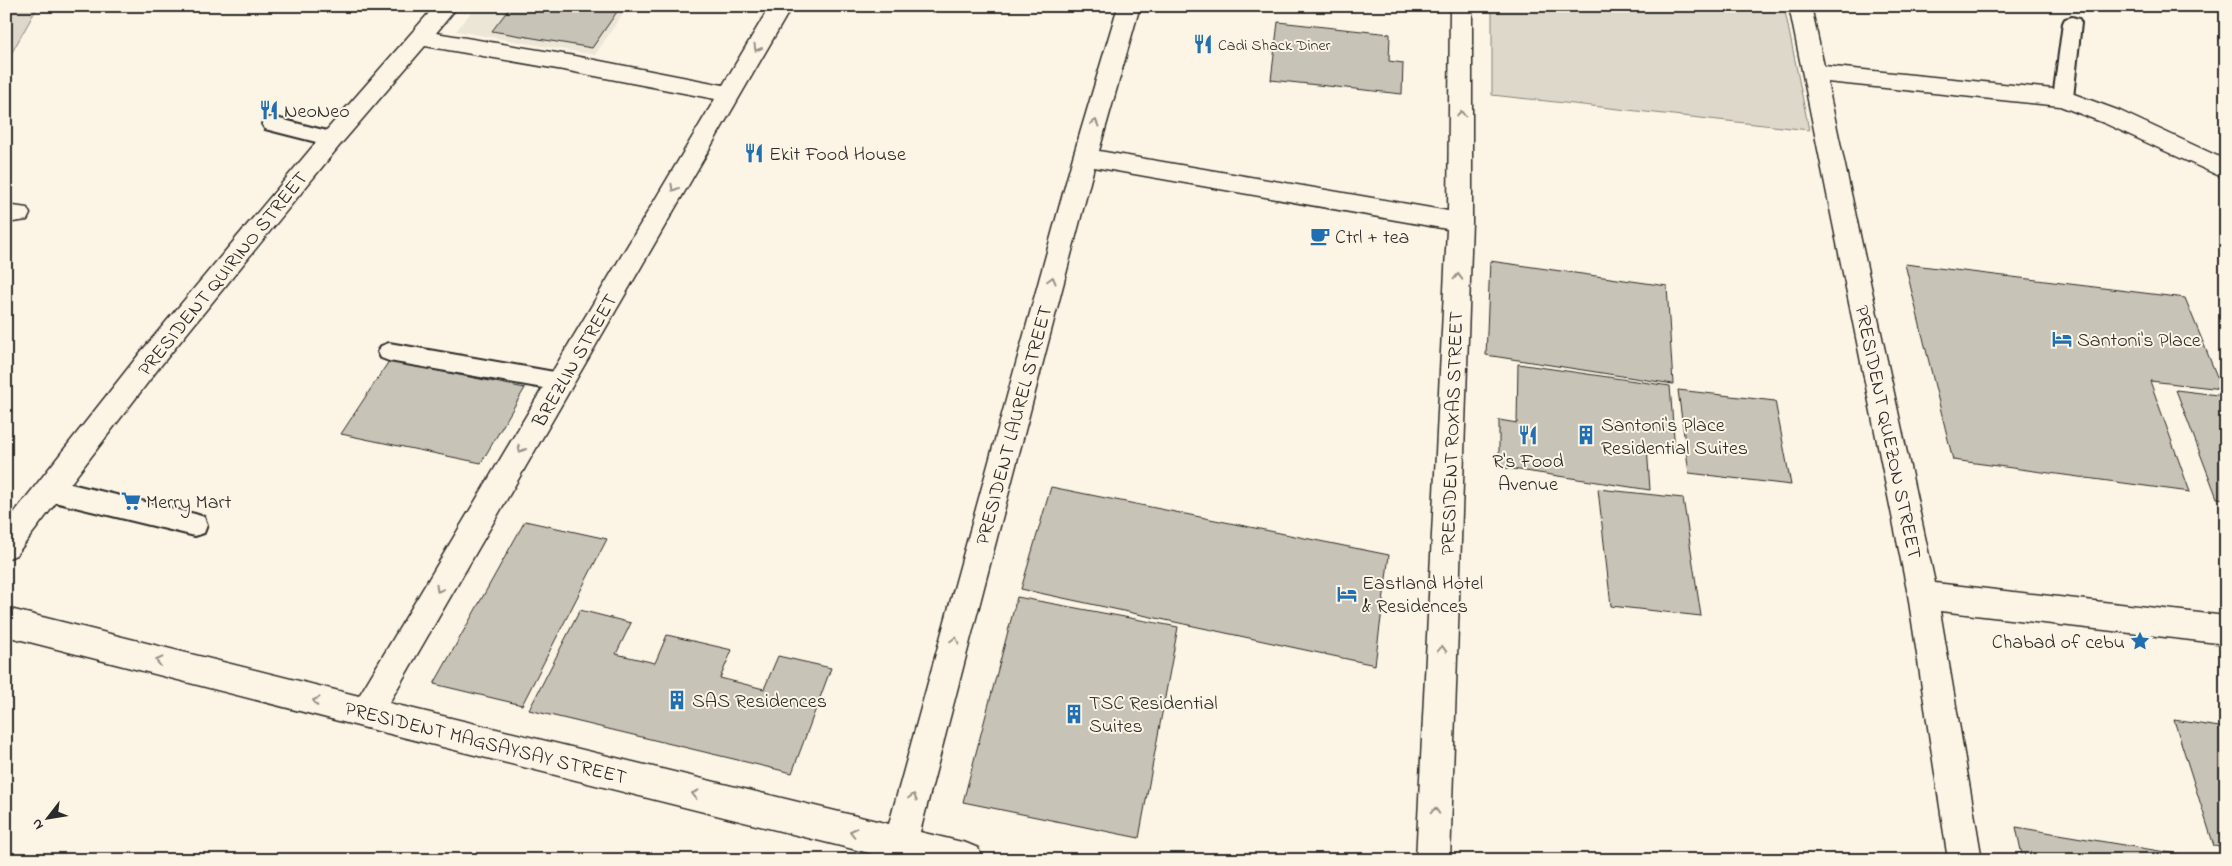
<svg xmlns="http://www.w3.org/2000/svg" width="2232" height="866" font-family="'Indie Flower',sans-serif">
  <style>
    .built { fill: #ece6d7 }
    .green { fill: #ded8ca; stroke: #84827a }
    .building { fill: #c8c3b7; stroke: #2b2b2b }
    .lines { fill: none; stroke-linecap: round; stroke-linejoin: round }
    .lane-casing { stroke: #2b2b2b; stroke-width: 4 }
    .street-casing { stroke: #2b2b2b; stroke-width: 3 }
    .lane { fill: #fcf5e5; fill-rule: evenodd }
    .street { fill: #fcf5e5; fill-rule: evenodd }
    .oneway { stroke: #949088 }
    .labels { text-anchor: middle; stroke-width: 4; stroke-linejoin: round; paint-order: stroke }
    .far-poi-label { font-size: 16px; fill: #2b2b2b; stroke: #fcf5e5; text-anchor: start }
    .poi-label { font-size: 20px; fill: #2b2b2b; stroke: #fcf5e5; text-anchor: start }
    .street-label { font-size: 20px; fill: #2b2b2b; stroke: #fcf5e5 }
  </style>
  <rect width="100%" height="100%" fill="#fcf5e5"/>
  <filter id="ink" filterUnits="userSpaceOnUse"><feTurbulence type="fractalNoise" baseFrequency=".02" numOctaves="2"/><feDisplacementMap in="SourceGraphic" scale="10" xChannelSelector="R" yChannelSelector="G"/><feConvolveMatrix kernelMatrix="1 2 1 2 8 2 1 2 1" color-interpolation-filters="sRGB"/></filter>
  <g filter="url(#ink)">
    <path class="built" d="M 476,6 L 628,6 L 595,55 L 456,31 Z"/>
    <path class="green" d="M 6,6 L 38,6 L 6,63 Z
      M 1492,6 L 1784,6 L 1809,130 L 1492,95 Z"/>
    <path class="building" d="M 511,6 L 621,6 L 592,48 L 492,31 Z
      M 2158,6 L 2195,6 L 2198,12 Z
      M 1278,22 L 1390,34 L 1389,61 L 1403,63 L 1402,94 L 1271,80 Z
      M 1490,261 L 1667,286 L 1673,384 L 1486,355 Z
      M 1905,264 L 2185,298 L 2222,389 L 2150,381 L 2190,492 L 1953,460 Z
      M 389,361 L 525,388 L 481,463 L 341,434 Z
      M 1518,364 L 1670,386 L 1675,450 L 1647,446 L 1650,490 L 1499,467 L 1499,420 L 1517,423 Z
      M 1678,390 L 1775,401 L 1791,485 L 1689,473 Z
      M 2176,390 L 2226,396 L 2226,499 L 2217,498 Z
      M 1051,487 L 1389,555 L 1375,665 L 1021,589 Z
      M 1598,489 L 1683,498 L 1701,616 L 1611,606 Z
      M 525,521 L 607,539 L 522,705 L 434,684 Z
      M 1017,597 L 1178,627 L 1139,838 L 963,802 Z
      M 580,610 L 631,623 L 616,654 L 655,663 L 667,635 L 732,650 L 720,678 L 764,689 L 778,656 L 831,668 L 792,773 L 529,710 Z
      M 2174,720 L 2226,728 L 2226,848 L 2214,846 Z
      M 2016,827 L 2213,860 L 2023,860 Z"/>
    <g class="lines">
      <defs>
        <path id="lane" d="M 2072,17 L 2079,19 L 2081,23 L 2073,98 L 2070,103 L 2063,105 L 2056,103 L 2053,98 L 2063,23 L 2065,19 Z
          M 272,117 L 339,134 L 342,139 L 339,144 L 332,146 L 265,129 L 262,124 L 265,119 Z
          M 389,343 L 560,373 L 568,375 L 572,382 L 568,389 L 560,391 L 389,361 L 381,358 L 378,352 L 381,346 Z
          M 50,479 L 195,514 L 204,517 L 207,525 L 204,533 L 195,536 L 50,501 L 41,497 L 38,490 L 41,483 Z"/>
        <path id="street" d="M 435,6 L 458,6 L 436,33 L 569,55 L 723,85 L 770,6 L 792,6 L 389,703 L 889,824 L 1073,157 L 1118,6 L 1140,6 L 1099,151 L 1448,211 L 1450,6 L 1472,6 L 1472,222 L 1450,860 L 1416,860 L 1447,229 L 1094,167 L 920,832 L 966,843 L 978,848 L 983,860 L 897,860 L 366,728 L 6,636 L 6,608 L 359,696 L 715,99 L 569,71 L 425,46 L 340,145 L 158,369 L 16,555 L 6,559 L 6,523 L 140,353 L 324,133 Z
          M 1789,6 L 1811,6 L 1824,66 L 2063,90 L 2120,111 L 2226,160 L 2226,179 L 2104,123 L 2060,106 L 1827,82 L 1935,583 L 2226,616 L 2226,644 L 1940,611 L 1982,860 L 1948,860 L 1908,595 Z
          M 6,205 L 27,208 L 30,214 L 27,220 L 6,223 Z"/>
      </defs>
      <use href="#lane" class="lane-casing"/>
      <use href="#street" class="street-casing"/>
      <use href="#lane" class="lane"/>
      <use href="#street" class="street"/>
    </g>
    <defs><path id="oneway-chevron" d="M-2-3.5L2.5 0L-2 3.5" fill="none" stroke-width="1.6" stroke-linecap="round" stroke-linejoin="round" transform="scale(1.25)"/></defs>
    <g class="oneway">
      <use href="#oneway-chevron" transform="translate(757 48) rotate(120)"/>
      <use href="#oneway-chevron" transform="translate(1461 114) rotate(-90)"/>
      <use href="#oneway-chevron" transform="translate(1095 123) rotate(-74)"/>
      <use href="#oneway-chevron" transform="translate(674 188) rotate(120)"/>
      <use href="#oneway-chevron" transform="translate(1458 277) rotate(-88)"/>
      <use href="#oneway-chevron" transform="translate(1052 280) rotate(-75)"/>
      <use href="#oneway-chevron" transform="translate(521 449) rotate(120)"/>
      <use href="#oneway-chevron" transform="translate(439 589) rotate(120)"/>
      <use href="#oneway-chevron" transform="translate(955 640) rotate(-75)"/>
      <use href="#oneway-chevron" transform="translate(1442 649) rotate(-88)"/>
      <use href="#oneway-chevron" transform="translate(159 661) rotate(-166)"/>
      <use href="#oneway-chevron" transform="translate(316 701) rotate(-166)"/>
      <use href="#oneway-chevron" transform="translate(695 794) rotate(-166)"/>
      <use href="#oneway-chevron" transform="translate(913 797) rotate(-75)"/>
      <use href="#oneway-chevron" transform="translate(1435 811) rotate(-88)"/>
      <use href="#oneway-chevron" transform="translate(853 832) rotate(-166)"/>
    </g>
  </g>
  <defs>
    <symbol id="restaurant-bare" viewBox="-9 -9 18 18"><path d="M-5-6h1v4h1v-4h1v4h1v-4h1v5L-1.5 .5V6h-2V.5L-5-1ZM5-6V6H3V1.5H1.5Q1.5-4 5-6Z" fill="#1f6fb2" stroke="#fcf5e5" stroke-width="2.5" paint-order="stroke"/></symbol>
    <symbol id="cafe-bare" viewBox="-9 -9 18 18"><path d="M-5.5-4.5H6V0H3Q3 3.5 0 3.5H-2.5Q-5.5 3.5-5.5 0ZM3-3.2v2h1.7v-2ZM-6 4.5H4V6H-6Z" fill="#1f6fb2" stroke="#fcf5e5" stroke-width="2.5" paint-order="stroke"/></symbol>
    <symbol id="hotel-bare" viewBox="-9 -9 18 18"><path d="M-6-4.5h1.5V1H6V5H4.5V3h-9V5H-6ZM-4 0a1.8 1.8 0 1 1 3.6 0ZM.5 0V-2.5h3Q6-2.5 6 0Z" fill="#1f6fb2" stroke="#fcf5e5" stroke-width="2.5" paint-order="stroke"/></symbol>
    <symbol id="building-bare" viewBox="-9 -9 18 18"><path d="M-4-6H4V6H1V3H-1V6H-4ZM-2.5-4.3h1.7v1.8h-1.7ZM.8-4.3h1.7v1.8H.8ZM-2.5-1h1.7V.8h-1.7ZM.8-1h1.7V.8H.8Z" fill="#1f6fb2" stroke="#fcf5e5" stroke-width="2.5" paint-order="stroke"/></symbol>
    <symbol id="supermarket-bare" viewBox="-9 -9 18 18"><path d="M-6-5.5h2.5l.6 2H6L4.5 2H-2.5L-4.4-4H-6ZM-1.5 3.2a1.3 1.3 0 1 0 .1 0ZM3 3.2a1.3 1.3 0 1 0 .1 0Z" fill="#1f6fb2" stroke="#fcf5e5" stroke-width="2.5" paint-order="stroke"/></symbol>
    <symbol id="sight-bare" viewBox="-9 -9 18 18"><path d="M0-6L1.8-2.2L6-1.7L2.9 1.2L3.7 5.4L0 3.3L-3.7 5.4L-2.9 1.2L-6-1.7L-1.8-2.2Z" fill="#1f6fb2" stroke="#fcf5e5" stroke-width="2.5" paint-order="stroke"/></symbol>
  </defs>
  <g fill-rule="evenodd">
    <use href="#restaurant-bare" x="1189" y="30" width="28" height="28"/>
    <use href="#restaurant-bare" x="255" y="96" width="28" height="28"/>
    <use href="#restaurant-bare" x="740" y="139" width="28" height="28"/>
    <use href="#cafe-bare" x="1306" y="222" width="28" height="28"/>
    <use href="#hotel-bare" x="2048" y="325" width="28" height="28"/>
    <use href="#restaurant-bare" x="1514" y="421" width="28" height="28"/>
    <use href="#building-bare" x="1572" y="421" width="28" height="28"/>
    <use href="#supermarket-bare" x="117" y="487" width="28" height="28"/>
    <use href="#hotel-bare" x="1333" y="580" width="28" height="28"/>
    <use href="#sight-bare" x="2126" y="627" width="28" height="28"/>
    <use href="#building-bare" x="663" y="686" width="28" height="28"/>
    <use href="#building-bare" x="1060" y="700" width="28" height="28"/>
  </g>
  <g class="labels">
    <g class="far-poi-label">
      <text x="1218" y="50">Cadi Shack Diner</text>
    </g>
    <g class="poi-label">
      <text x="284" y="117">NeoNeo</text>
      <text x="769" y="160">Ekit Food House</text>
      <text x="1335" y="243">Ctrl + tea</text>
      <text x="2077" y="346">Santoni's Place</text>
      <text x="1601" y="431">Santoni's Place<tspan x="1601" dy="23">Residential Suites</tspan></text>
      <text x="1528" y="467" text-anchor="middle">R's Food<tspan x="1528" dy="23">Avenue</tspan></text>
      <text x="146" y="508">Merry Mart</text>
      <text x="1362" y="589">Eastland Hotel<tspan x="1362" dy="23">&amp; Residences</tspan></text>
      <text x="2125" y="648" text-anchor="end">Chabad of cebu</text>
      <text x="692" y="707">SAS Residences</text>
      <text x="1089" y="709">TSC Residential<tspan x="1089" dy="23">Suites</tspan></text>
    </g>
    <g class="street-label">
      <text transform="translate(222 273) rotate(-51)" y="7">PRESIDENT QUIRINO STREET</text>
      <text transform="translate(574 360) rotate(-60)" y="7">BREZLIN STREET</text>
      <text transform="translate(1013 425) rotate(-75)" y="7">PRESIDENT LAUREL STREET</text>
      <text transform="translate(1889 432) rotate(78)" y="7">PRESIDENT QUEZON STREET</text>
      <text transform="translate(1451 433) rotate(-88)" y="7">PRESIDENT ROXAS STREET</text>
      <text transform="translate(486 742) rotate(14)" y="7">PRESIDENT MAGSAYSAY STREET</text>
    </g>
  </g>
  <rect width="2232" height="866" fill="none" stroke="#fcf5e5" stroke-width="25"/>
  <rect x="12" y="12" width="2207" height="841" fill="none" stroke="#2b2b2b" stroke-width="2" filter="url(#ink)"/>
  <g transform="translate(48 818) rotate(239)" stroke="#fcf5e5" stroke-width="4" paint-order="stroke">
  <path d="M0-4L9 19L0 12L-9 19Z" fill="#2b2b2b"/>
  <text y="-8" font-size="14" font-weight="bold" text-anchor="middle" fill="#2b2b2b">N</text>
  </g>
</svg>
